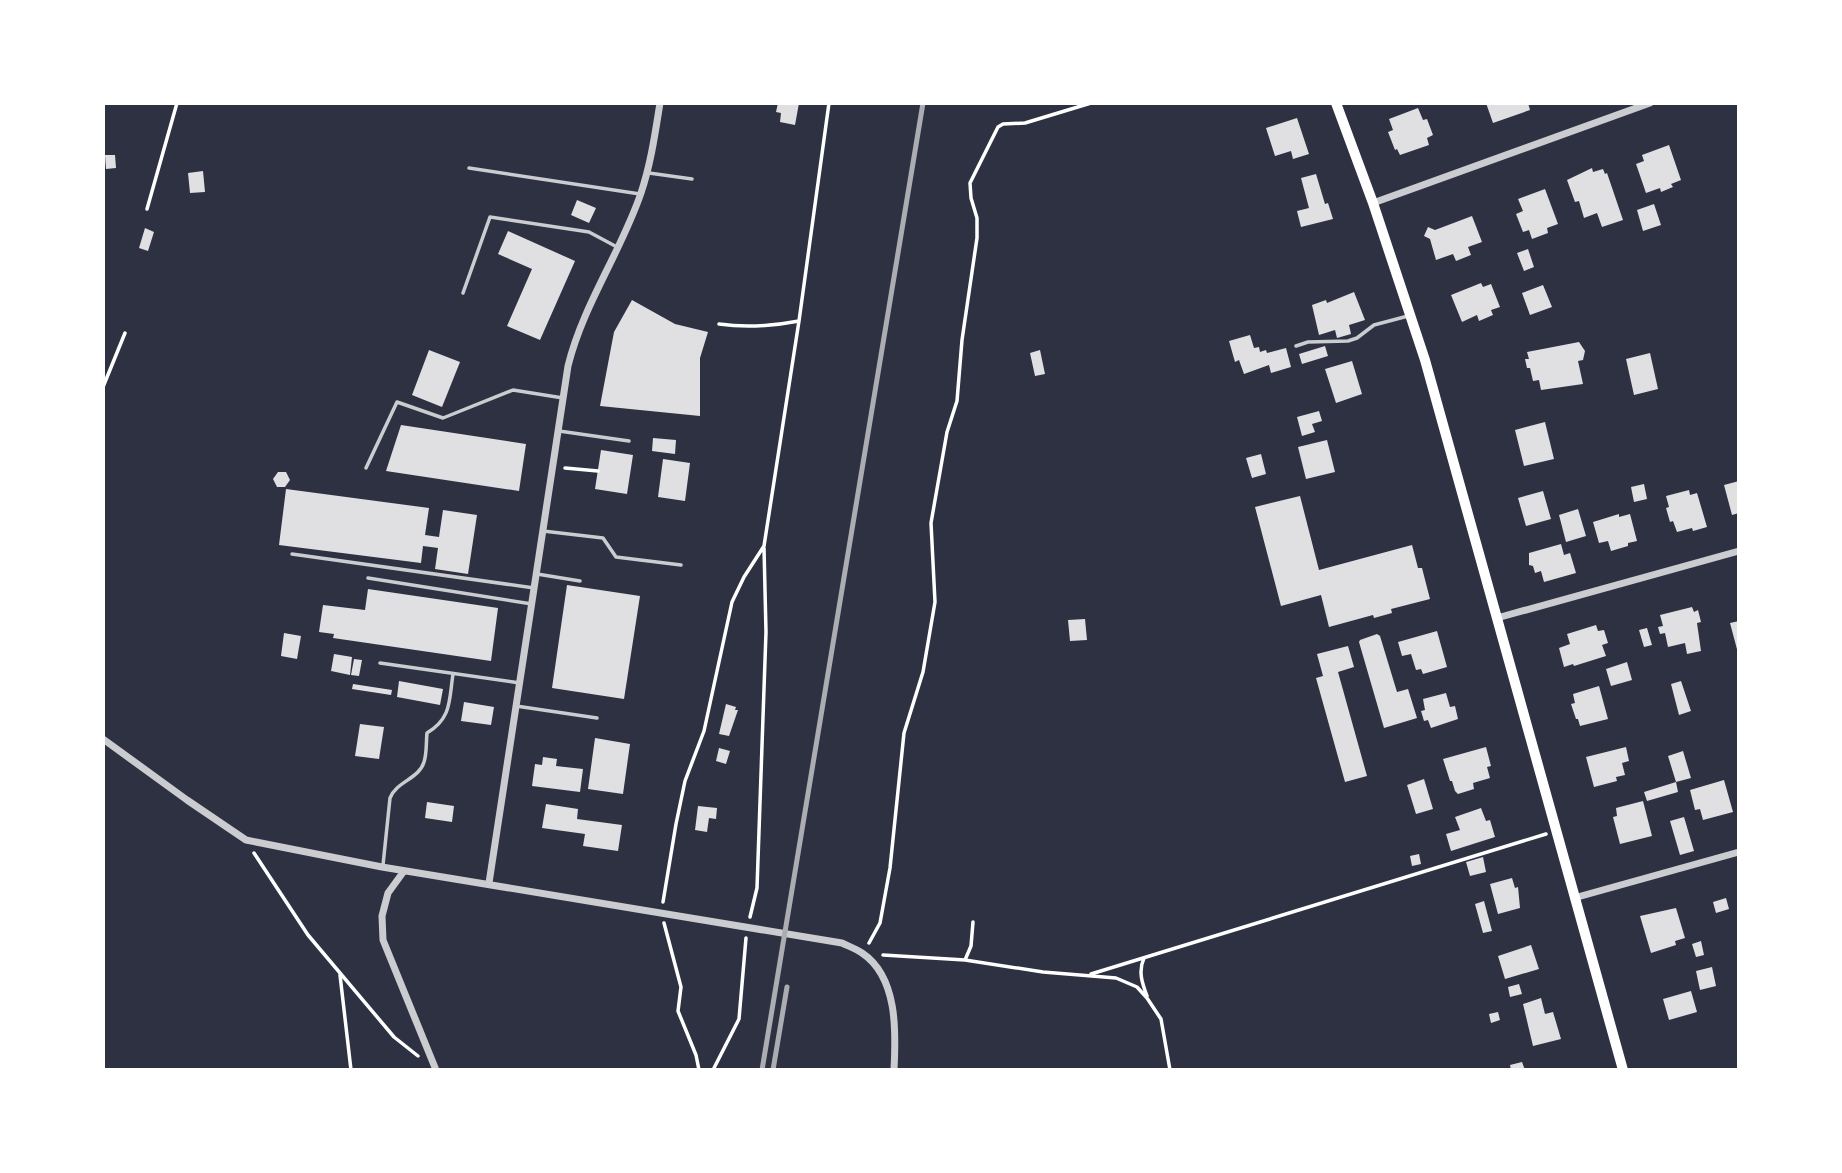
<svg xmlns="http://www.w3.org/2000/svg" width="1842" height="1173" font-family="'Work Sans',sans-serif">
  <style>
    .building { fill: #e0e0e3 }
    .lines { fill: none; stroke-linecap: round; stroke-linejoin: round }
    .path { stroke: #fff; stroke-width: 3.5 }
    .service { stroke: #caccd0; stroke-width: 3.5 }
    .minor { stroke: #caccd0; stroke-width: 7 }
    .secondary { stroke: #fff; stroke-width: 10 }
    .rail { stroke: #abadb3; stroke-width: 5 }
  </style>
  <rect width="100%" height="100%" fill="#2d3142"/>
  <path class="building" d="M 778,103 L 799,103 L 795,125 L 780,122 L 781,113 L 776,112 Z
    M 1486,103 L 1528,103 L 1530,110 L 1493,123 Z
    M 1418,108 L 1423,120 L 1427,119 L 1433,135 L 1427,138 L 1429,145 L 1400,155 L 1397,149 L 1395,150 L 1388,132 L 1393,130 L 1389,119 Z
    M 1297,118 L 1309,154 L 1293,159 L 1291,151 L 1275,156 L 1266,128 Z
    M 1669,145 L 1681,180 L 1671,184 L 1673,187 L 1661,192 L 1660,188 L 1646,193 L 1636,164 L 1644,161 L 1642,155 Z
    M 105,155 L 115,155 L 116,168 L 106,169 Z
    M 1592,168 L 1593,172 L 1603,169 L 1605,174 L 1607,173 L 1623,220 L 1602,227 L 1597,213 L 1584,218 L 1579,201 L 1575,202 L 1567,180 Z
    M 203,171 L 205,192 L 190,193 L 188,173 Z
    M 1316,174 L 1325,204 L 1328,203 L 1333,219 L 1301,227 L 1297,211 L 1309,208 L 1301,178 Z
    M 1545,189 L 1558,224 L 1547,228 L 1548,233 L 1532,239 L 1529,230 L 1523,232 L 1516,214 L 1523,211 L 1518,199 Z
    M 577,200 L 596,208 L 589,223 L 571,215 Z
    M 1654,204 L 1661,225 L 1643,231 L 1637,210 Z
    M 1472,216 L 1482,242 L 1468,247 L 1471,255 L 1456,261 L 1453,254 L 1436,260 L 1430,239 L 1424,236 L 1428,227 L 1435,230 Z
    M 145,228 L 154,232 L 148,251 L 139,248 Z
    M 508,231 L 575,261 L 540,340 L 507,326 L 532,269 L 498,254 Z
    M 1528,249 L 1534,267 L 1524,271 L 1517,253 Z
    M 1481,283 L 1483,287 L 1491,284 L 1500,307 L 1491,310 L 1493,315 L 1479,321 L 1477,315 L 1462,322 L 1451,295 Z
    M 1543,285 L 1552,307 L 1530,315 L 1522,293 Z
    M 1354,292 L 1365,320 L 1349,325 L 1351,334 L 1337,338 L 1335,330 L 1319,335 L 1312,305 L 1326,300 L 1327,303 Z
    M 632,300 L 675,324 L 708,332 L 700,358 L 700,416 L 600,406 L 614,332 Z
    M 1250,335 L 1254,348 L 1259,347 L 1260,352 L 1266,350 L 1267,353 L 1286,348 L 1291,367 L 1271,373 L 1269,365 L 1244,374 L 1239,360 L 1235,362 L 1229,341 Z
    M 1579,342 L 1585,351 L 1583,360 L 1578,361 L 1583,384 L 1541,390 L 1539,380 L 1533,381 L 1530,368 L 1527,368 L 1525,359 L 1529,359 L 1527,352 Z
    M 1325,346 L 1328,356 L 1302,364 L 1299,354 Z
    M 429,350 L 460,362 L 442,407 L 412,395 Z
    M 1040,350 L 1045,374 L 1035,376 L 1030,353 Z
    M 1650,353 L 1658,389 L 1634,395 L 1626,359 Z
    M 1352,361 L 1362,394 L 1336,403 L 1325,369 Z
    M 1319,411 L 1322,421 L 1312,424 L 1315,432 L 1302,436 L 1297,417 Z
    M 1545,422 L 1554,459 L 1524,466 L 1515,430 Z
    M 401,425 L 526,444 L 519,491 L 386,471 Z
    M 653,438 L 676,440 L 675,454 L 652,451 Z
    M 1327,440 L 1335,472 L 1306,479 L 1298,447 Z
    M 601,450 L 633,455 L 627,494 L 595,489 Z
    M 1261,454 L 1266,474 L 1252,478 L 1246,458 Z
    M 663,459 L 690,463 L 685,501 L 658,497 Z
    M 278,472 L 286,472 L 290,480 L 285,487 L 277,487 L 273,479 Z
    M 1739,481 L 1739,513 L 1732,515 L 1724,485 Z
    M 1644,484 L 1647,499 L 1634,502 L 1631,487 Z
    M 286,489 L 429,508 L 425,535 L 439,537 L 443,510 L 477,515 L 468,574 L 435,569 L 438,548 L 423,546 L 421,563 L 279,545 Z
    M 1689,490 L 1690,495 L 1697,493 L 1707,527 L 1693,531 L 1692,528 L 1677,532 L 1673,521 L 1670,522 L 1666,508 L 1669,507 L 1666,496 Z
    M 1543,491 L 1551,519 L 1526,526 L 1518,498 Z
    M 1300,496 L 1319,570 L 1412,545 L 1418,568 L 1422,568 L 1430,599 L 1391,609 L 1392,613 L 1374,618 L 1373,615 L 1329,627 L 1321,595 L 1281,606 L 1255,507 Z
    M 1578,509 L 1586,536 L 1566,542 L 1559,515 Z
    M 1619,514 L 1619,517 L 1630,514 L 1637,541 L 1628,543 L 1628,546 L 1611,551 L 1608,541 L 1599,543 L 1593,522 Z
    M 1561,544 L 1564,555 L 1570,553 L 1576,573 L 1544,582 L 1541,571 L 1535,573 L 1533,566 L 1529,565 L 1529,553 Z
    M 567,585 L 640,596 L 624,699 L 552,688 Z
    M 368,589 L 498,608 L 491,661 L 333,638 L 334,634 L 319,632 L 323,605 L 365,610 Z
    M 1692,607 L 1694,612 L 1698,610 L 1701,622 L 1697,623 L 1701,651 L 1687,654 L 1685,643 L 1668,647 L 1665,633 L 1660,634 L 1658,627 L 1663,626 L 1660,615 Z
    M 1085,619 L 1087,640 L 1070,641 L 1068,620 Z
    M 1739,621 L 1739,652 L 1738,653 L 1730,623 Z
    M 1596,625 L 1598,631 L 1604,630 L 1608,643 L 1602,645 L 1606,656 L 1574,666 L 1573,664 L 1564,667 L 1559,648 L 1570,644 L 1567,634 Z
    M 1647,628 L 1652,645 L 1644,647 L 1639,630 Z
    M 1437,631 L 1447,667 L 1423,674 L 1421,669 L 1416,670 L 1411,654 L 1402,656 L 1398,642 Z
    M 284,633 L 301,636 L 297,659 L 281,656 Z
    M 1377,634 L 1380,636 L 1397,692 L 1408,689 L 1417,718 L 1384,728 L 1359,642 L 1360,640 Z
    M 1348,646 L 1354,667 L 1338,672 L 1367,776 L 1345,782 L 1316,678 L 1323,676 L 1317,654 Z
    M 334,654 L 352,657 L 350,675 L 331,671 Z
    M 354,659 L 362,660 L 359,676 L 351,675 Z
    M 1627,662 L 1632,680 L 1611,686 L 1606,669 Z
    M 399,681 L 443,689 L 440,705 L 397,697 Z
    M 1681,681 L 1691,711 L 1679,715 L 1671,684 Z
    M 353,684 L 392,690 L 391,695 L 352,689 Z
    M 1599,686 L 1608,719 L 1580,726 L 1578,719 L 1576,719 L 1571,704 L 1575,703 L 1573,694 Z
    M 1446,693 L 1450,707 L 1455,706 L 1458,719 L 1431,728 L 1428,720 L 1424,721 L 1421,711 L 1425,710 L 1423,699 Z
    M 464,702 L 494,707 L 491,725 L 461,721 Z
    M 726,704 L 736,707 L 735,710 L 738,710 L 729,736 L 719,734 Z
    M 360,724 L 384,727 L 379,759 L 355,756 Z
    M 595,738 L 630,744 L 623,794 L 588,789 Z
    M 1486,747 L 1491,766 L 1487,767 L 1490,778 L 1473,783 L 1474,789 L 1458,794 L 1455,791 L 1452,781 L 1450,781 L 1443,759 Z
    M 1626,747 L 1629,761 L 1622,763 L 1625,775 L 1616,777 L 1617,781 L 1594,787 L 1586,757 Z
    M 719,748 L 730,751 L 726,764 L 716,761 Z
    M 1683,751 L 1691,778 L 1676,782 L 1668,756 Z
    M 543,757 L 557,759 L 556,766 L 583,769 L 580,792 L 532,786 L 535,764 L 542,765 Z
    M 1424,779 L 1433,809 L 1416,814 L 1407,785 Z
    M 1724,780 L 1733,812 L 1703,820 L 1700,809 L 1695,810 L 1690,790 Z
    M 1676,782 L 1678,792 L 1647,801 L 1644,792 Z
    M 1643,801 L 1652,836 L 1620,844 L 1613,817 L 1617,816 L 1616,808 Z
    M 427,802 L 454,806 L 452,822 L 425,818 Z
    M 546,804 L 578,809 L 577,819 L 622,825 L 618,851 L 583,846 L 585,834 L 542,828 Z
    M 698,806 L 717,808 L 716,819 L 709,818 L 707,832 L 695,830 Z
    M 1481,808 L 1486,821 L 1490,820 L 1495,837 L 1451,851 L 1446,834 L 1460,830 L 1455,817 Z
    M 1684,817 L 1694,851 L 1680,855 L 1670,821 Z
    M 1419,854 L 1421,864 L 1412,866 L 1410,856 Z
    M 1483,857 L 1486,872 L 1470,876 L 1466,862 Z
    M 1512,878 L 1515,888 L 1518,887 L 1520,908 L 1498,914 L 1490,884 Z
    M 1726,898 L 1729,909 L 1716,913 L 1713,902 Z
    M 1484,901 L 1492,931 L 1483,933 L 1475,904 Z
    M 1676,908 L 1685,938 L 1675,941 L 1676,945 L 1651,953 L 1640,916 Z
    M 1701,941 L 1704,955 L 1696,957 L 1692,944 Z
    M 1531,945 L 1539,969 L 1505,979 L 1498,956 Z
    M 1712,967 L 1716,986 L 1700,990 L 1696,971 Z
    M 1519,984 L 1522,994 L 1510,997 L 1508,987 Z
    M 1691,991 L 1697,1012 L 1669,1020 L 1663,999 Z
    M 1541,998 L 1545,1014 L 1553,1012 L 1561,1039 L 1533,1046 L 1523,1004 Z
    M 1498,1012 L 1500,1020 L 1491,1023 L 1489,1014 Z
    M 1522,1062 L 1525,1070 L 1511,1070 L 1510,1065 Z"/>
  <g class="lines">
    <path class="path" d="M 147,209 L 177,103
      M 719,324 C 746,328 773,326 799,321
      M 103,387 L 125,333
      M 565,468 L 598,471
      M 254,853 L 308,935 L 394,1037 L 418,1056
      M 663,902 L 676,824 L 685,781 L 704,731 L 732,602 L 744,577 L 764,546 L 799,321 L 829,103
      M 750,917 L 757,888 L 766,632 L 764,548
      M 664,923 L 681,987 L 678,1011 L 696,1055 L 699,1070
      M 869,943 L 880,923 L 890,868 L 904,733 L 923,672 L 935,602 L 931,523 L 947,432 L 957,401 L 962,340 L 977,238 L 977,218 L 971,198 L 970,183 L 998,127 L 1003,124 L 1025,123 L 1091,103
      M 883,955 L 965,960 L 1043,972 L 1116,978 L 1137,987 L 1147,998 L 1161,1019 L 1170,1070
      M 1144,958 C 1138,971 1142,983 1147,996
      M 965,960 L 971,946 L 973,922
      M 1091,974 L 1546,834
      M 340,975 L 351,1070
      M 713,1070 L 739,1019 L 746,938"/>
    <path class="service" d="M 469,168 L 640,194
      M 649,173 L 692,179
      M 463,293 L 490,217 L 589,232 L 617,247
      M 1296,346 L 1308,342 L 1348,341 L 1357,338 L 1374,325 L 1408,316
      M 559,431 L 629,441
      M 366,468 L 397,402 L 443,418 L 513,390 L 563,398
      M 543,531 L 603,538 L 616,557 L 681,565
      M 292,554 L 534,588
      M 537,574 L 580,581
      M 368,578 L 532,604
      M 380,663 L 520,683
      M 516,706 L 597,718
      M 383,865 L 390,798 C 397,781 419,779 424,762 C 427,753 426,742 427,733 C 452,718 449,700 453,674"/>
    <path class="minor" d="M 1373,203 L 1650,103
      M 1497,618 L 1739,551
      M 103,739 L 187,800 L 246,840 L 382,867 L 842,943 C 848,946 856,949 862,953 C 898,977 896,1032 894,1070
      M 404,871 L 388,893 L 382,916 L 383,940 L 436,1070
      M 489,883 L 568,366 C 583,305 621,252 641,193 C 651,163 655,134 660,103
      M 1574,898 L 1739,852"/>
    <path class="secondary" d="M 1336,103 L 1373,203 L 1425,360 L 1623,1070"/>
    <path class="rail" d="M 762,1070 L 923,103
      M 773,1070 L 787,987"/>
  </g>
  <rect width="1842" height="1173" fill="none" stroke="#ffffff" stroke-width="210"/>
</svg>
